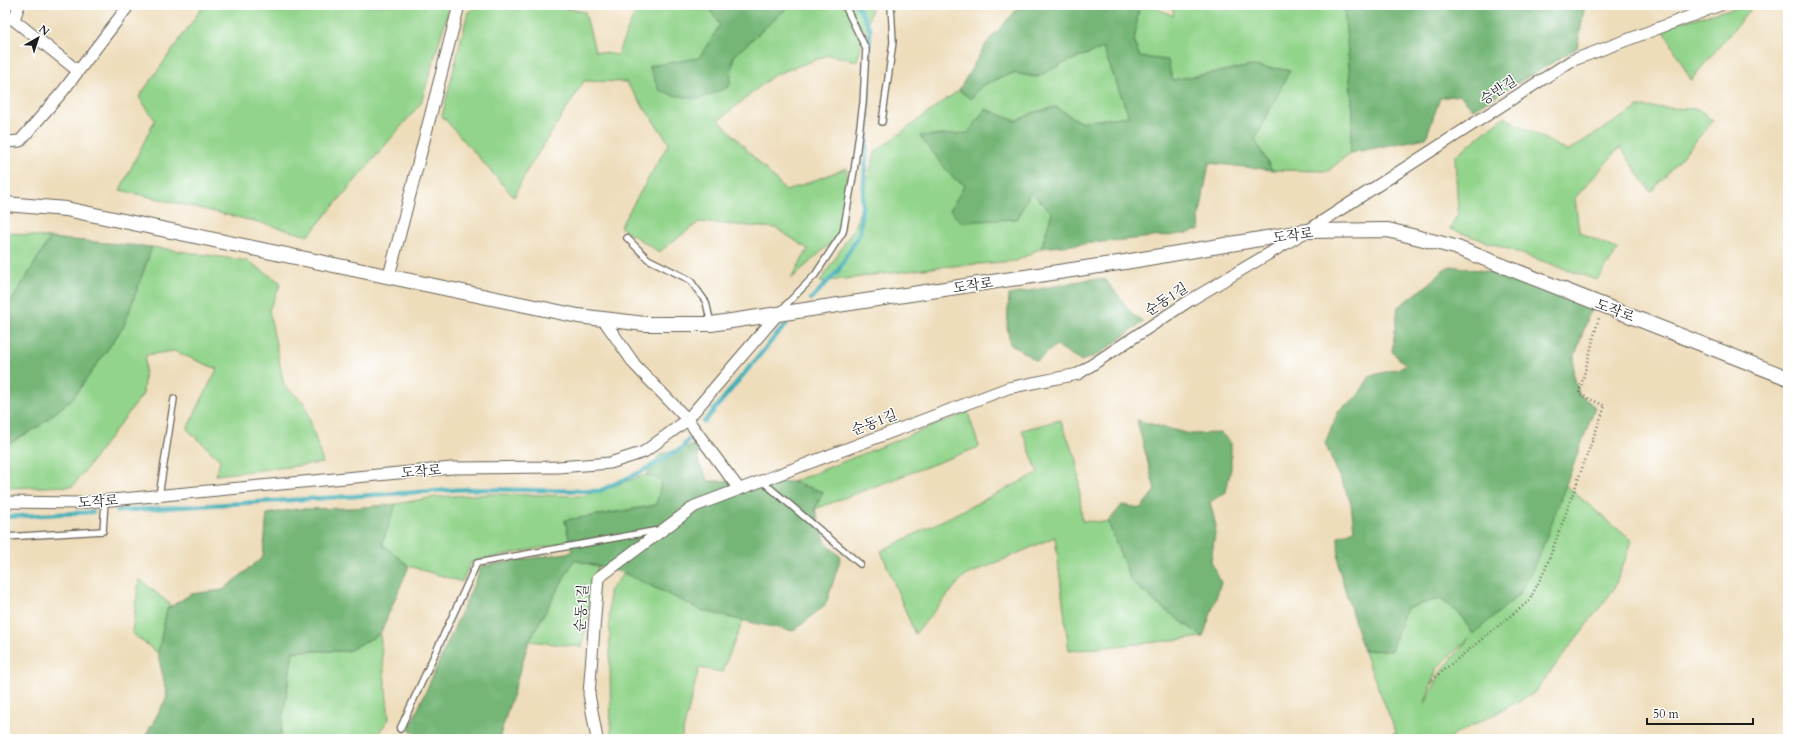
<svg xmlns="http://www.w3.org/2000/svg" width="1793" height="744" font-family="Cardo,'Noto Serif KR',serif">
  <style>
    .green { fill: #92d48b; stroke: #577854; fill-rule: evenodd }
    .forest { fill: #75b677; stroke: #48694a }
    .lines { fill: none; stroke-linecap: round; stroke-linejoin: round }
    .stream { stroke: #3badb6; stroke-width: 4.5 }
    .service-casing { stroke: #666054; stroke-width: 8 }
    .minor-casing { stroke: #666054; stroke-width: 13 }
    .tertiary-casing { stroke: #666054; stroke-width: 16 }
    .path { stroke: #666054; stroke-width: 2.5; stroke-dasharray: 1 3; stroke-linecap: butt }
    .service { stroke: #fff; stroke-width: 5.5 }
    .minor { stroke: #fff; stroke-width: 11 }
    .tertiary { stroke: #fff; stroke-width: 14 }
    .labels { text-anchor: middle; stroke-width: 3; stroke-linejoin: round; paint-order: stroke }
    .street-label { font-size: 14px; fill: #1c1c1c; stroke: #fff }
  </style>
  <rect width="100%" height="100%" fill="#fff"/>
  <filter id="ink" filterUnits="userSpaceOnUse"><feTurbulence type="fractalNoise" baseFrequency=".025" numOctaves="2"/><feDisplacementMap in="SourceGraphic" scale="8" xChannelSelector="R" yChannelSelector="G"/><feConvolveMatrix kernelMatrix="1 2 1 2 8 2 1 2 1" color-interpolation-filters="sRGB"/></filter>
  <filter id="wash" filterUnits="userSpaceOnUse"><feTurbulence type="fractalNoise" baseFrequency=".012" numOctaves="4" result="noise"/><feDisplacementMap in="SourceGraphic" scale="16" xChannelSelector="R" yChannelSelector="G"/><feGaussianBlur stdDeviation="0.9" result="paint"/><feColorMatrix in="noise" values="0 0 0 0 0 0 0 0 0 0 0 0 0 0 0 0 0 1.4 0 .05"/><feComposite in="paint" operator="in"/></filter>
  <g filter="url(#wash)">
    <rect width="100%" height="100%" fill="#edb"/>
    <path class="green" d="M 204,5 L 450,5 L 421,103 L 308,236 L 258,222 L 120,190 L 155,120 L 139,97 Z
      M 480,5 L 550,5 L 585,12 L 595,51 L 617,55 L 634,15 L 641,5 L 707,5 L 720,25 L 699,58 L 649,67 L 729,87 L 734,56 L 790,5 L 873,5 L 857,61 L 828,55 L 774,75 L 719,120 L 786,191 L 847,168 L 843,232 L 791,279 L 808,249 L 776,228 L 699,222 L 659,252 L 620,227 L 669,143 L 626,82 L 584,81 L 525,174 L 514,197 L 442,116 L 468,12 Z
      M 1139,5 L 1149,5 L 1174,16 L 1172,5 L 1226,5 L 1226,10 L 1242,5 L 1344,5 L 1353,114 L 1350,153 L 1328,171 L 1272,170 L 1255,140 L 1289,70 L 1252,66 L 1172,80 L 1140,57 L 1134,43 Z
      M 1745,5 L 1754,5 L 1691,80 L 1662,27 Z
      M 1103,48 L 1129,116 L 1080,122 L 1056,107 L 1035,112 L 1016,121 L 986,109 L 952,177 L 966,185 L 950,210 L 1005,219 L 1017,219 L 1031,191 L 1052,213 L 1041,248 L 1016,261 L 940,267 L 820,282 L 856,225 L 875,152 L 959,90 L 971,99 L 981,86 L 1013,73 L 1037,77 L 1062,64 Z
      M 1639,107 L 1698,109 L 1713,121 L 1651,192 L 1620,147 L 1575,198 L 1579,232 L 1618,250 L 1597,280 L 1450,229 L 1458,213 L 1455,156 L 1504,117 L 1567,151 Z
      M 5,232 L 50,238 L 5,312 Z
      M 152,247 L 248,261 L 281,283 L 269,310 L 284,385 L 305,404 L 323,463 L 216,475 L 220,460 L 187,429 L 217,369 L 174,351 L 146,355 L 143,394 L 73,486 L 5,488 L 5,446 L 38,427 L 73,398 L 124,326 Z
      M 968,412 L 979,447 L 815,509 L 823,492 L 792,482 Z
      M 1060,420 L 1077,460 L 1082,521 L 1108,522 L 1131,581 L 1160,606 L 1203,637 L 1069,651 L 1055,537 L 963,577 L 915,634 L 881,551 L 1038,473 L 1022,430 Z
      M 646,475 L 663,479 L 656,505 L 565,521 L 570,542 L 471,562 L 462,582 L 409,566 L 382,544 L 396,504 L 435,497 L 491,494 L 582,496 Z
      M 1565,485 L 1632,541 L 1614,589 L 1534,693 L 1447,739 L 1397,739 L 1396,733 L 1392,739 L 1380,739 L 1396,732 L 1363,650 L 1391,651 L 1406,608 L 1440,599 L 1459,613 L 1473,633 L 1540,554 ZM 1470,637 L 1441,672 L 1424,706 L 1437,668 Z
      M 574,560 L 598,566 L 582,647 L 529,641 Z
      M 624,573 L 701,610 L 743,621 L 722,672 L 699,668 L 681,739 L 611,738 L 609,591 Z
      M 139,579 L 171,605 L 167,609 L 158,653 L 132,633 Z
      M 380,634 L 389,719 L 374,739 L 281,739 L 281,731 L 293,651 L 348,651 Z"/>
    <path class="forest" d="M 707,5 L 790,5 L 734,56 L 729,87 L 699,99 L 672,95 L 659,90 L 649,66 L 699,58 L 720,25 Z
      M 1021,5 L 1139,5 L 1134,43 L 1140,57 L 1168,60 L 1172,80 L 1252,66 L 1290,70 L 1255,140 L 1272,170 L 1209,163 L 1199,219 L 1200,230 L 1183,234 L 1041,248 L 1052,213 L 1031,192 L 1017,219 L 960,222 L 950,210 L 965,185 L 952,177 L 920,136 L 968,133 L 985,109 L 1016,121 L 1035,112 L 1056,107 L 1080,122 L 1129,116 L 1103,48 L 1062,64 L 1037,77 L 1013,73 L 981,86 L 971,99 L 959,90 L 986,44 Z
      M 1344,5 L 1585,5 L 1577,48 L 1473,109 L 1460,95 L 1440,98 L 1426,138 L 1350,153 L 1353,114 Z
      M 50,238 L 152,247 L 124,326 L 73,398 L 38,427 L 5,446 L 5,312 Z
      M 1451,266 L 1505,274 L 1592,306 L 1574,358 L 1573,372 L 1579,394 L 1595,407 L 1540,554 L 1519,595 L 1473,634 L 1459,613 L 1440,599 L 1406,608 L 1391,651 L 1363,650 L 1339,569 L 1338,537 L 1354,530 L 1351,503 L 1325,443 L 1339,410 L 1357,397 L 1370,376 L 1407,366 L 1392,352 L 1398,307 L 1429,284 L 1444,269 Z
      M 1090,279 L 1106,280 L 1133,315 L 1143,322 L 1099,354 L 1081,361 L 1056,345 L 1037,361 L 1010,344 L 1007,326 L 1009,295 Z
      M 1137,420 L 1189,434 L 1221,433 L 1231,443 L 1231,468 L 1226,492 L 1210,502 L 1216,526 L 1211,561 L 1221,583 L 1203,637 L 1160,606 L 1131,581 L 1108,522 L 1122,505 L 1141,508 L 1155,490 Z
      M 697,444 L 699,464 L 709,481 L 792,482 L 823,492 L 815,509 L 826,543 L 841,557 L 826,604 L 794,631 L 753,623 L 701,610 L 624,573 L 574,560 L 529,641 L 499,739 L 423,739 L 409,729 L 482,566 L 572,552 L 565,520 L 625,511 L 656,505 L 662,480 L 646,475 L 660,454 Z
      M 396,504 L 382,544 L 409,566 L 380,634 L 348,651 L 293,651 L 281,731 L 281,739 L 144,739 L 167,697 L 158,653 L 167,609 L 191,594 L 223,590 L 263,557 L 267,514 L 296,509 L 353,508 Z"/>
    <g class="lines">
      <path class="stream" d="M 811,299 L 838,271 L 860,232 L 866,157 L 870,28 L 858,7
        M 704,422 L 773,339 L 786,325
        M 117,511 L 467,489 L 599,491 L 643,471 L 682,448 L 688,440
        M 5,517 L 93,512"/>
    </g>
  </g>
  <g filter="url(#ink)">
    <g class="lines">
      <defs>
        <path id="service" d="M 882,122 L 893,42 L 891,5
          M 627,238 L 648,259 L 690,280 L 706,302 L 711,324
          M 781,310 L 815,275 L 843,232 L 854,171 L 863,103 L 866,49 L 846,8 L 842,5
          M 762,481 L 860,564
          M 159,496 L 174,399
          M 5,537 L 103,531 L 105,501
          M 400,729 L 477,563 L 659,530"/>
        <path id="minor" d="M 5,17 L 14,20 L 78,71
          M 14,20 L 19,5
          M 5,142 L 20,141 L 63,91 L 129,5
          M 389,276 L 459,5
          M 603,319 L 635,365 L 687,419 L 739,489
          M 5,502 L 79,503 L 452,468 L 558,467 L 610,463 L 644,452 L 686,421 L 777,315
          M 597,739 L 589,694 L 598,578 L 695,506 L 1008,388 L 1078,374 L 1189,301 L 1307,231 L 1571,61 L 1720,5"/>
        <path id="tertiary" d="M 5,204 L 66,209 L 578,316 L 645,324 L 711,324 L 1125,262 L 1307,231 L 1388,230 L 1455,247 L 1788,378"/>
      </defs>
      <use href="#service" class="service-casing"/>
      <use href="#minor" class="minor-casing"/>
      <use href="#tertiary" class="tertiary-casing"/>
      <path class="path" d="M 1429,682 L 1529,601 L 1545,570 L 1605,406 L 1579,394 L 1599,317"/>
      <use href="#service" class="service"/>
      <use href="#minor" class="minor"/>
      <use href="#tertiary" class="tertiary"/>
    </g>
  </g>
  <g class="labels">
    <g class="street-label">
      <text transform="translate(1498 90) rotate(-33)" y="5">승반길</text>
      <text transform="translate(1293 235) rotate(-8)" y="5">도작로</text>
      <text transform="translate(973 285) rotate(-9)" y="5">도작로</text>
      <text transform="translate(1166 299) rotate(-33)" y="5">순동1길</text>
      <text transform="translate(1615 310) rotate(21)" y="5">도작로</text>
      <text transform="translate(874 422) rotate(-21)" y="5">순동1길</text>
      <text transform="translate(421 471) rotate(-5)" y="5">도작로</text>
      <text transform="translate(98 501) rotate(-4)" y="5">도작로</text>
      <text transform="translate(581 608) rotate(-86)" y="5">순동1길</text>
    </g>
  </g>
  <rect width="1793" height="744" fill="none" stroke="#fff" stroke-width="20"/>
  <g transform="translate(38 38) rotate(39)" stroke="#ffffff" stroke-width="3" paint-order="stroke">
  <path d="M0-3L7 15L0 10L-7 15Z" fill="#1c1c1c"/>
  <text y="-6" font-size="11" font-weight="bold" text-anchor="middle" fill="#1c1c1c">N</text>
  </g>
  <path d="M1647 718v6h106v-6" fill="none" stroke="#1c1c1c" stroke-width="2"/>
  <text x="1653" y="718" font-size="12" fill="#1c1c1c" stroke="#ffffff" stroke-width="3" paint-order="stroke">50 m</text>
</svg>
